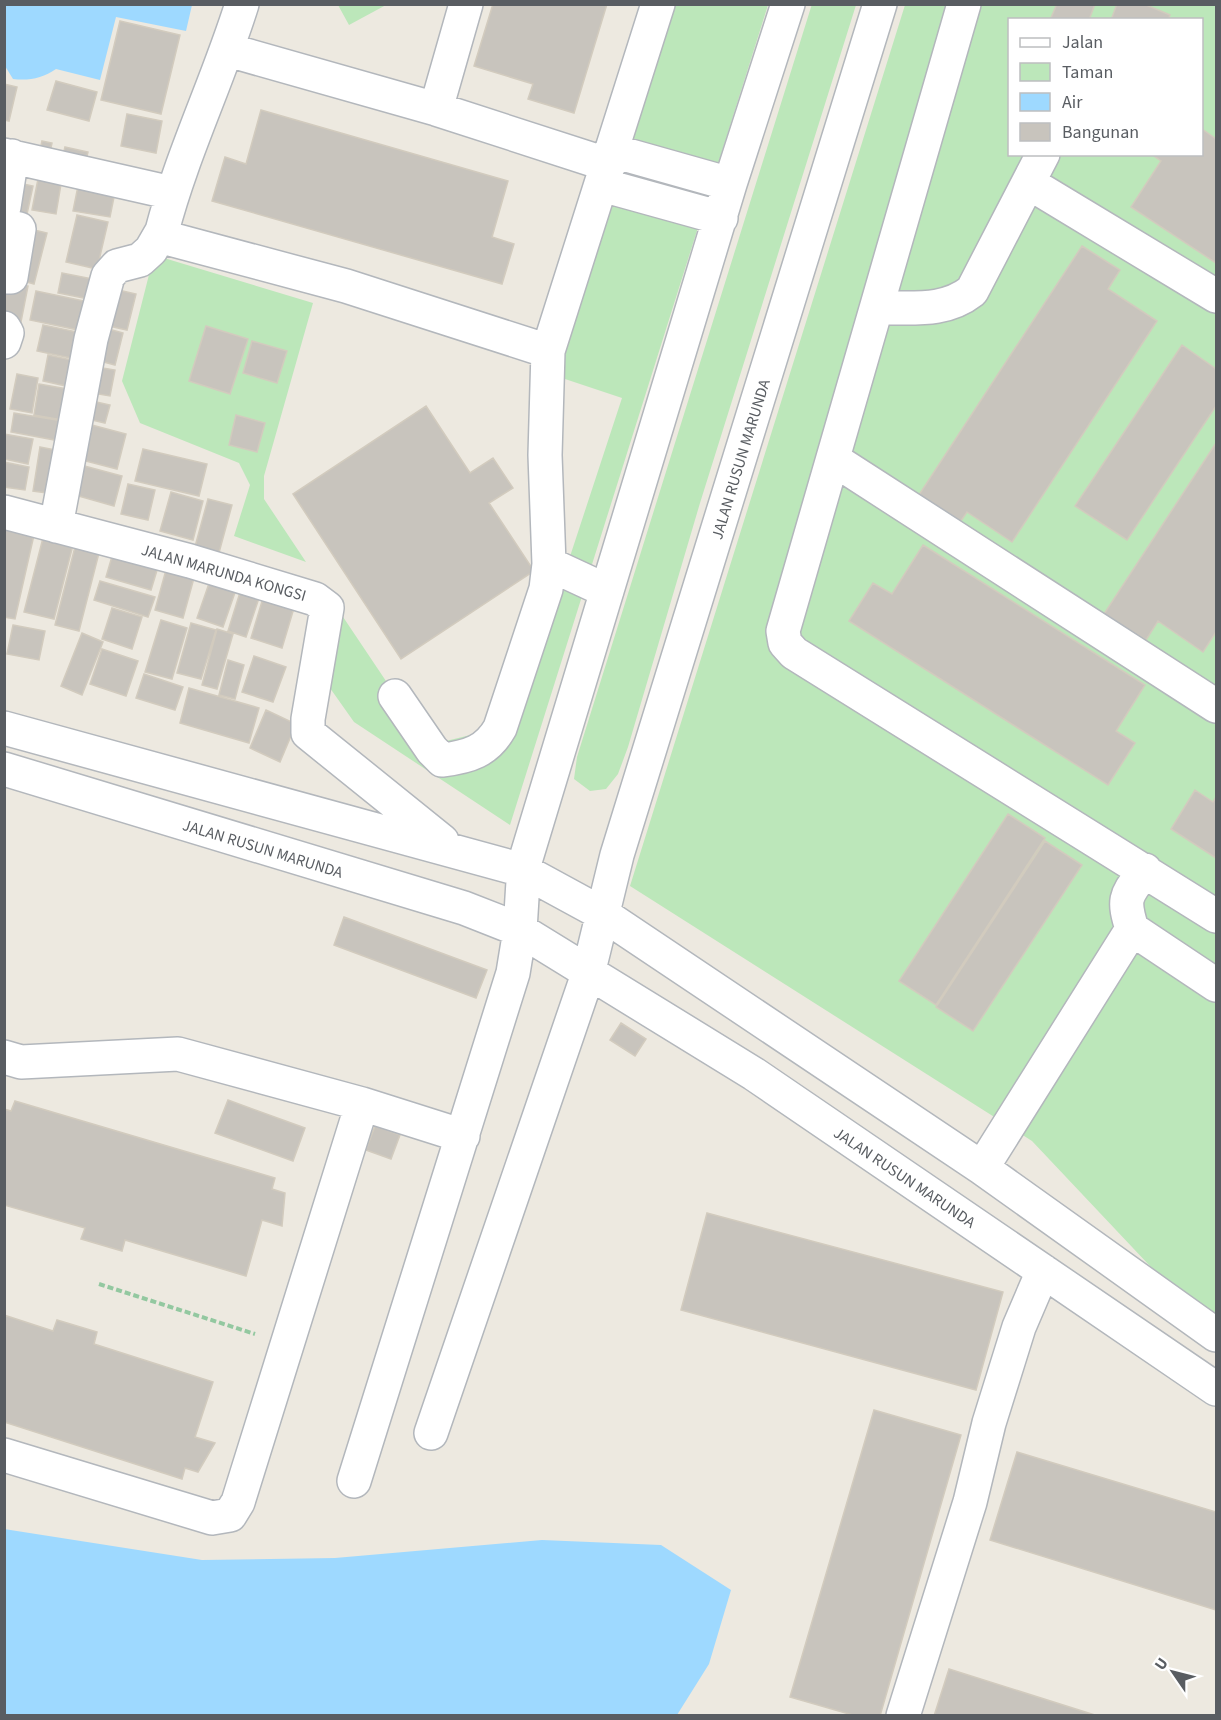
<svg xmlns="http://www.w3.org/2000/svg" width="1221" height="1720" font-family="'Source Sans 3',sans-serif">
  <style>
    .green { fill: #bce7ba; fill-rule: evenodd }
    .water { fill: #9ed9ff }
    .building { fill: #c8c4bd; stroke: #d2cbbe; stroke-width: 1.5 }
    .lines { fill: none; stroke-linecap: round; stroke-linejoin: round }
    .minor-casing { stroke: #b3b7bc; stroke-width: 36 }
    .path { stroke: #93c8a0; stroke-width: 4; stroke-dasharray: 6 3; stroke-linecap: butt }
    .minor { stroke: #fff; stroke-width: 33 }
    .labels { text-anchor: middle; stroke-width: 5; stroke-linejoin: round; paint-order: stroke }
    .street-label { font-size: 16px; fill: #595d62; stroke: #fff }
  </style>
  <rect width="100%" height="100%" fill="#ede9e0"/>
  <path class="green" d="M 812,4 L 856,5 L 700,503 L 628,747 L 618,774 L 606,789 L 590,791 L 574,779 L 577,757 Z
    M 338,5 L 386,5 L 349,25 Z
    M 667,5 L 768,5 L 510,825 L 354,722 L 325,681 L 333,602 L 390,687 L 401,679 L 446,741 L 515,724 L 622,398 L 553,375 Z
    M 905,5 L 1216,5 L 1216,1336 L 1032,1141 L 630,886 ZM 1010,20 L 1202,20 L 1202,154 L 1010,154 Z
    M 154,255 L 313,303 L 264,476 L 264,499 L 306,562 L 234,536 L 250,485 L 239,463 L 140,423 L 122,381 Z"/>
  <path class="water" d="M 4,5 L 5,4 L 192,5 L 186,31 L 116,17 L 100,80 L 56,69 C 43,78 29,81 13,79 L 5,66 Z
    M 4,1529 L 202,1560 L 335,1558 L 542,1540 L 661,1545 L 731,1590 L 709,1664 L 677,1715 L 5,1715 Z"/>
  <path class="building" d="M 493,4 L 607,4 L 574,113 L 528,99 L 533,84 L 474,66 Z
    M 1057,4 L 1095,4 L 1089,20 L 1050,20 Z
    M 1117,4 L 1144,4 L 1170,15 L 1168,20 L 1111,20 Z
    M 120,21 L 180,35 L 161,114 L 101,100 Z
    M 56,81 L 97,92 L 89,121 L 47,110 Z
    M 4,84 L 17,87 L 9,121 L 4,120 Z
    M 261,110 L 508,181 L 492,237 L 514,244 L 502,284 L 212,201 L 225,157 L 246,164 Z
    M 127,114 L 162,121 L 156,153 L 121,146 Z
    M 1202,129 L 1216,139 L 1216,263 L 1131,207 L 1161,161 L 1151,154 L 1202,154 Z
    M 42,141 L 52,143 L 48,161 L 38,159 Z
    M 65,147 L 88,152 L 84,168 L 61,163 Z
    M 38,179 L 61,184 L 56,214 L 32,210 Z
    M 14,182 L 33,186 L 24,228 L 4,223 Z
    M 78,186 L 115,192 L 110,217 L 73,211 Z
    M 77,215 L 108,222 L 97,269 L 66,262 Z
    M 26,228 L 47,233 L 34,284 L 13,278 Z
    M 1082,246 L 1120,270 L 1108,289 L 1157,321 L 1012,542 L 967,512 L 954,531 L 913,504 Z
    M 62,273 L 98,280 L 94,300 L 58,293 Z
    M 4,281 L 28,286 L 20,327 L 4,325 Z
    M 114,289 L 136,294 L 127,330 L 104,325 Z
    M 36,291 L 89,302 L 83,331 L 30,320 Z
    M 43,325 L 77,332 L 71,358 L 37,351 Z
    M 206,326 L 248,339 L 230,394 L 189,381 Z
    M 105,328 L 123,333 L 115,365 L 96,360 Z
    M 252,341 L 287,351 L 277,383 L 243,373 Z
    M 1182,345 L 1216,369 L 1216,406 L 1127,540 L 1075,506 Z
    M 48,355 L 81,362 L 75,388 L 43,381 Z
    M 91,366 L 115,370 L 110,396 L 86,392 Z
    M 17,374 L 38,378 L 32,413 L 10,409 Z
    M 39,384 L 74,390 L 68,421 L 34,415 Z
    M 83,399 L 110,405 L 105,423 L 79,417 Z
    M 426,406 L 470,473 L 493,458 L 513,488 L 489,503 L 534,571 L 401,659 L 293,494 Z
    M 14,413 L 63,421 L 60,441 L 11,432 Z
    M 236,415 L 265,423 L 257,452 L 229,445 Z
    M 88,424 L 126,434 L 117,469 L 78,459 Z
    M 4,434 L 33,439 L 28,464 L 4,459 Z
    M 1216,443 L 1216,632 L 1203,652 L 1158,621 L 1146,640 L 1104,614 Z
    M 40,447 L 61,451 L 54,494 L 33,491 Z
    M 143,449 L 207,464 L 199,496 L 135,481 Z
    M 4,462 L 29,467 L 25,490 L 4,487 Z
    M 77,464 L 122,476 L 114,506 L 68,493 Z
    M 128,484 L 155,490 L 148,520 L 121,514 Z
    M 171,492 L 203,501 L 193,540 L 160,531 Z
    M 208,499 L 232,505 L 217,560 L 193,554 Z
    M 4,529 L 34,535 L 15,619 L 4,617 Z
    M 43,538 L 73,545 L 54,619 L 24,612 Z
    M 76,543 L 100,549 L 79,631 L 55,625 Z
    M 923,545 L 1145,685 L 1116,731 L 1135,743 L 1108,785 L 849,621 L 873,583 L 892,594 Z
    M 113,553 L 158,567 L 151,590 L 106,577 Z
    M 169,559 L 197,567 L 183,618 L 155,610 Z
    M 213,572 L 239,581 L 223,627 L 197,618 Z
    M 100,581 L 155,597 L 148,617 L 94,600 Z
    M 242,586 L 261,592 L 246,637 L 228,631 Z
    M 263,598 L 294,608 L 282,648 L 251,638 Z
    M 112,608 L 142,617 L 132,649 L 102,639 Z
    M 161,620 L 187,628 L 172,679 L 145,672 Z
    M 191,623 L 216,630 L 201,679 L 177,673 Z
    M 13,625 L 45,631 L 39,660 L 7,654 Z
    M 217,629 L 233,634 L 217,689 L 202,685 Z
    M 82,633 L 103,642 L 82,695 L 61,686 Z
    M 102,649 L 138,661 L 126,696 L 90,684 Z
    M 254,656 L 286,667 L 273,702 L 242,692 Z
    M 228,660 L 244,665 L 235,699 L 219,695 Z
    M 144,674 L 183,687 L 175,710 L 136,698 Z
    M 189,688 L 259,708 L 249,743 L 180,723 Z
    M 266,710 L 296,724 L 280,762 L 250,748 Z
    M 1195,790 L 1213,802 L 1216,797 L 1216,858 L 1171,829 Z
    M 1008,814 L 1045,838 L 936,1005 L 899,981 Z
    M 1045,841 L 1082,865 L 973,1031 L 936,1007 Z
    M 344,917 L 487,970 L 476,998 L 334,945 Z
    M 621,1023 L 646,1039 L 635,1056 L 610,1040 Z
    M 228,1100 L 305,1128 L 293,1161 L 215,1133 Z
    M 15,1101 L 275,1178 L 272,1189 L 285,1193 L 282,1226 L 262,1220 L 246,1276 L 125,1240 L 122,1251 L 81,1239 L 85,1228 L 4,1205 L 4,1109 L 11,1111 Z
    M 375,1126 L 400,1135 L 391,1159 L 366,1150 Z
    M 707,1213 L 1003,1292 L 976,1390 L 681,1310 Z
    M 4,1315 L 53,1331 L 57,1320 L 97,1332 L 94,1344 L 213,1382 L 195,1437 L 215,1443 L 198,1472 L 185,1468 L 182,1479 L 4,1422 Z
    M 874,1410 L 961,1435 L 880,1716 L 856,1716 L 790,1697 Z
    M 1017,1452 L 1216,1512 L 1216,1610 L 990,1540 Z
    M 949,1669 L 1098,1716 L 934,1716 Z"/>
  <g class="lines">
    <defs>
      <path id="minor" d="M 242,4 C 218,81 182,154 162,231 L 170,239 L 346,286 L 548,351 L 658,4
        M 964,4 L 783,631 L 785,643 L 794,653 L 1216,916
        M 228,50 L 436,109 L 609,165
        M 436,109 L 466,4
        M 613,151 L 730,184
        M 4,155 L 172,193
        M 1029,183 L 1216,296
        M 602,185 L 721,218
        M 4,207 L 12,156
        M 4,226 L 19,229 L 11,277 L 4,277
        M 878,308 C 912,307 944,313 972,291 L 1043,154
        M 4,328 L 7,333 L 4,342
        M 548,351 L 545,455 L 549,564 L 607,591
        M 833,459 L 1216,706
        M 4,512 L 190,561 L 315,599 L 327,608 L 308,719 L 308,733 L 442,841
        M 56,526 L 91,339 L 108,276 L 117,266 L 140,260 L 151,250 L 162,231
        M 395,696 L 432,750 L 442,760 C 469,757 487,751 500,728 L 546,589 L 549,564
        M 4,728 L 522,870 L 601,913 L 982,1168 L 1216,1335
        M 4,769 L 464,908 L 520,930 L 754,1074 L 1216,1389
        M 1132,929 C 1122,897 1126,896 1145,870
        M 4,1057 L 21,1062 L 178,1054 L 362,1104 L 463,1136
        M 982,1168 L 1132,929 L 1216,985
        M 431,1433 L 588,974 L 617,855 L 880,4
        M 4,1455 L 212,1518 L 230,1515 L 238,1502 L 362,1104
        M 354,1481 L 513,973 L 520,930 L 524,865 L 730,184 L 788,4
        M 903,1716 L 970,1502 L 989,1423 L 1019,1327 L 1043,1271"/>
    </defs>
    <use href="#minor" class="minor-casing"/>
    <path class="path" d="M 99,1284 L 255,1334"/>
    <use href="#minor" class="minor"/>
  </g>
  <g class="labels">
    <g class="street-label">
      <text transform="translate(740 459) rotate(-73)" y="6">JALAN RUSUN MARUNDA</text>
      <text transform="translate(224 572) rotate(16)" y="6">JALAN MARUNDA KONGSI</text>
      <text transform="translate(263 848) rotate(17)" y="6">JALAN RUSUN MARUNDA</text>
      <text transform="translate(905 1177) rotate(34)" y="6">JALAN RUSUN MARUNDA</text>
    </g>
  </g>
  <rect width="1221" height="1720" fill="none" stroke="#595d62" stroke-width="12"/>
  <rect x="1008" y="18" width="195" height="138" fill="#ffffff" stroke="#bdbec0" stroke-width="1.5"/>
  <rect x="1020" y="38" width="30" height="9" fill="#ffffff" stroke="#bdbec0" stroke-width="1.5"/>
  <text x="1062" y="48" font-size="18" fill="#595d62">Jalan</text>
  <rect x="1020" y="63" width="30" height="18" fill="#bce7ba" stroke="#bdbec0" stroke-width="1.5"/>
  <text x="1062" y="78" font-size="18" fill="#595d62">Taman</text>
  <rect x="1020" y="93" width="30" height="18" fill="#9ed9ff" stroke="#bdbec0" stroke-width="1.5"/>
  <text x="1062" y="108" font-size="18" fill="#595d62">Air</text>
  <rect x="1020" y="123" width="30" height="18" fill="#c8c4bd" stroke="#bdbec0" stroke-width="1.5"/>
  <text x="1062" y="138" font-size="18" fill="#595d62">Bangunan</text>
  <g transform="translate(1173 1672) rotate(305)" stroke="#ffffff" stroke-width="4.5" paint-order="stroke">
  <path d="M0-4.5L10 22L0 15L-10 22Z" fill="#595d62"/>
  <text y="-9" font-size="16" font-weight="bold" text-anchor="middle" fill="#595d62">U</text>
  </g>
</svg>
